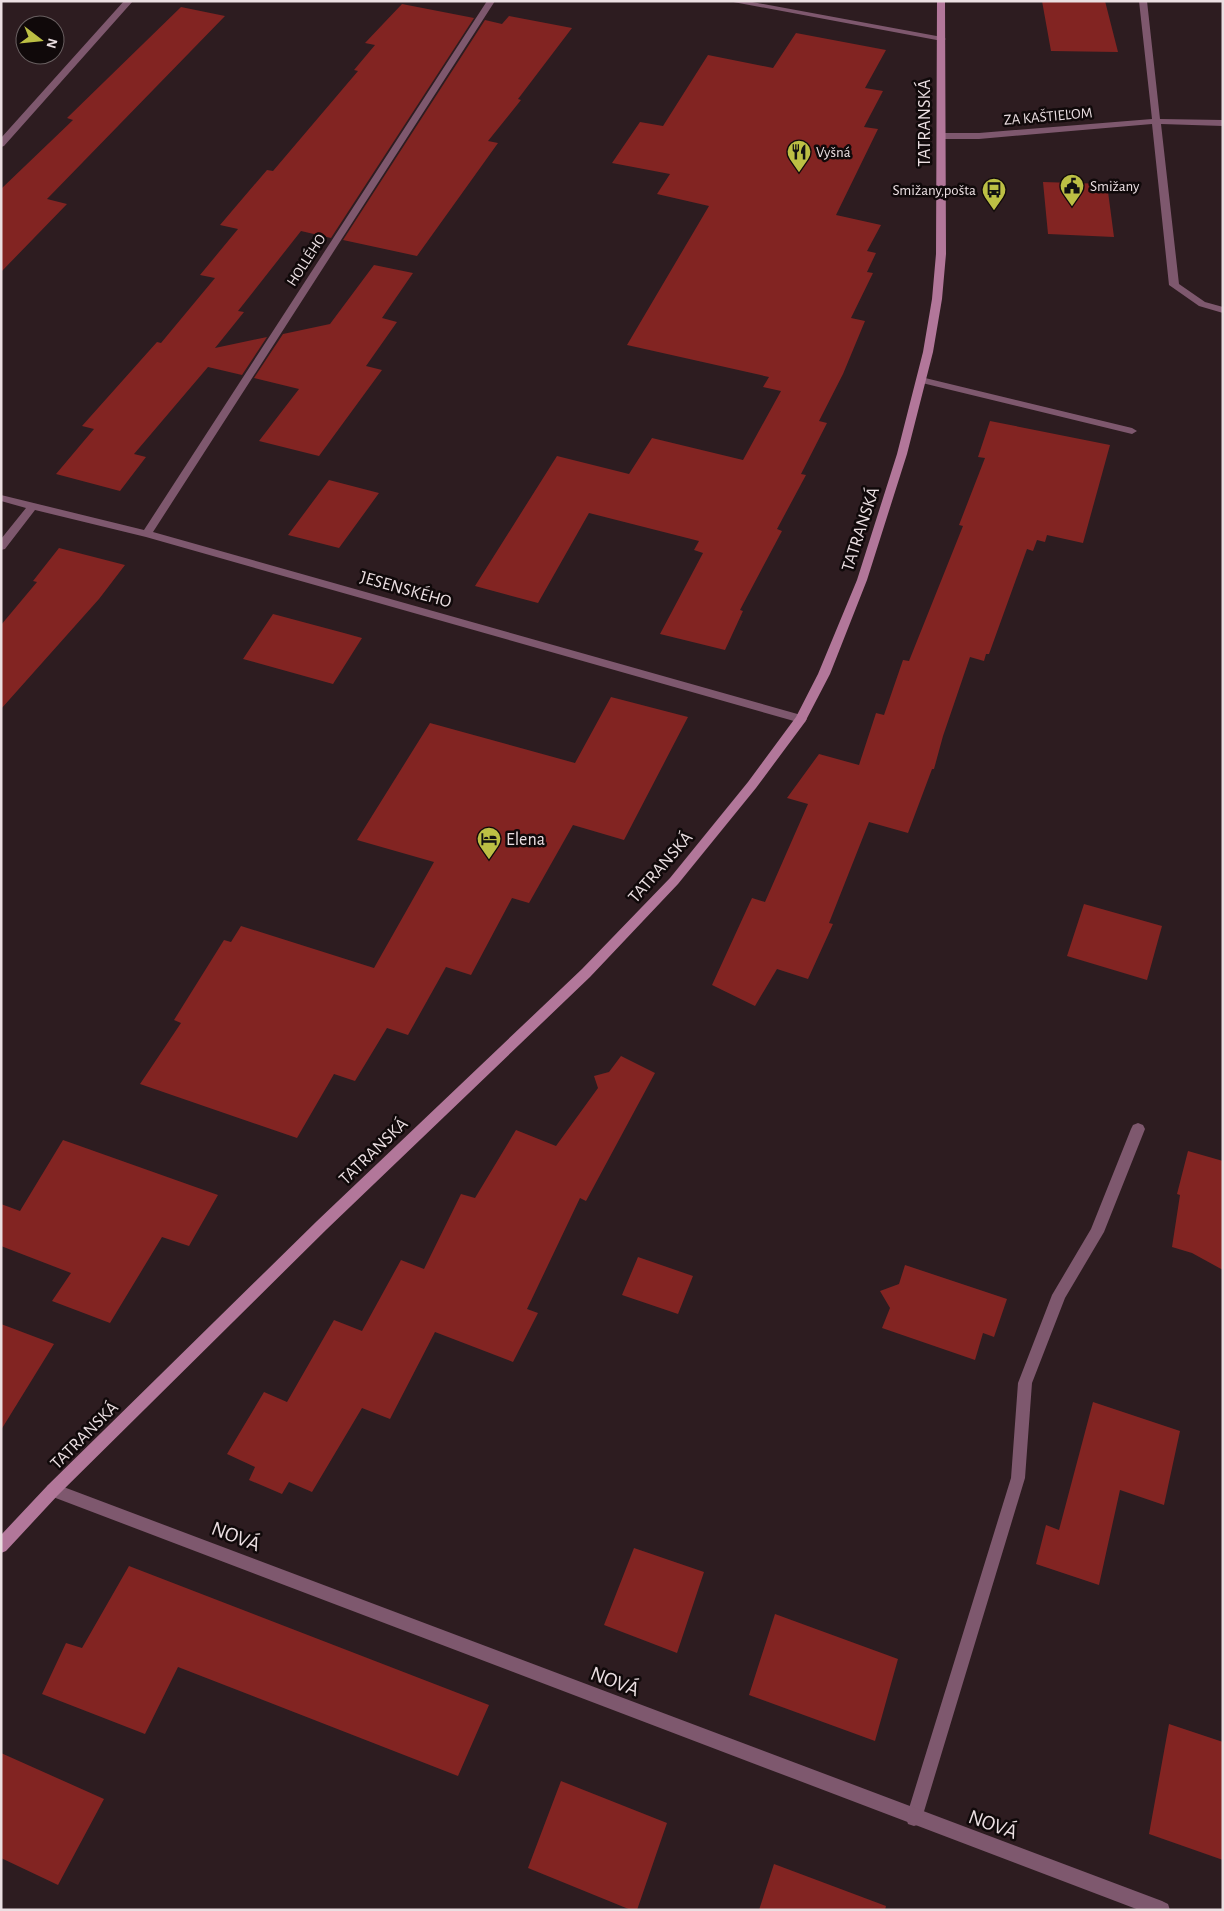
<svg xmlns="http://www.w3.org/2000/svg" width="1224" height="1911" font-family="'Alegreya Sans',sans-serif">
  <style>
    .building { fill: #822422 }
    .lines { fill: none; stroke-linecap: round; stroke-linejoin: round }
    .lane { fill: #7e586e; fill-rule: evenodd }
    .street { fill: #7e586e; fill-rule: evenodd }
    .secondary { fill: #b2779a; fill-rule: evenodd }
    .labels { text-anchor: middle; stroke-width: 5; stroke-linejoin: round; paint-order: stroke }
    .far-street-label { font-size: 15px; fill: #ebdfe2; stroke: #10090a }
    .far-poi-label { font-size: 15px; fill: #ebdfe2; stroke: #10090a; text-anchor: start }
    .street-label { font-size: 18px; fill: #ebdfe2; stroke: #10090a }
    .poi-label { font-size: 18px; fill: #ebdfe2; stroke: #10090a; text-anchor: start }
    .near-street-label { font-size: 21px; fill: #ebdfe2; stroke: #10090a }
  </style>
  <rect width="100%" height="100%" fill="#2d1c20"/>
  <path class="building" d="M 1042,1 L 1105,1 L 1118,52 L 1051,51 Z
    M 402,4 L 474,18 L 331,238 L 301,231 L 238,311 L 244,312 L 215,348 L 267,337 L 242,375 L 208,367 L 134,454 L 146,457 L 120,491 L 56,474 L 94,429 L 82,426 L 157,342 L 161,343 L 215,278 L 200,275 L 238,229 L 220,225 L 267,170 L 273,171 L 358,71 L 354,70 L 375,45 L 365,43 Z
    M 181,7 L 225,16 L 47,199 L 67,204 L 1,272 L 1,189 L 73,120 L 67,118 Z
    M 509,16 L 572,28 L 518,99 L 521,100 L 488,141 L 498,143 L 417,256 L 343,240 L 485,20 L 502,24 Z
    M 796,33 L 886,50 L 865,88 L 883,91 L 864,127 L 878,129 L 836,215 L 881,225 L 867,251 L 876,253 L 867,272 L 873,273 L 851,318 L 865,321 L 843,374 L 819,421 L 827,423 L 801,474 L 806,475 L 777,529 L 782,531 L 740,610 L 743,611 L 725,650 L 660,634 L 703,553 L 694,550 L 699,541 L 589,513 L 538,603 L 475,586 L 557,456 L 629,474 L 652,438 L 743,460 L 781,391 L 763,387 L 769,377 L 627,345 L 709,206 L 657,194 L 670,174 L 612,163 L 640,122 L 663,126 L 708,55 L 773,68 Z
    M 1043,182 L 1107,184 L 1114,237 L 1048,234 Z
    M 374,265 L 413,273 L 382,318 L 397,322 L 366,366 L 382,370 L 319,456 L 259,441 L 299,389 L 254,378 L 283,334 L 330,324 Z
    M 990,421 L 1110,445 L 1083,543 L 1047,535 L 1045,542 L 1037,540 L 1033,551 L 1027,549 L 989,654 L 986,654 L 984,661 L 970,657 L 943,736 L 934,769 L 932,769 L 908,833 L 869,822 L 829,923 L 833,924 L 808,979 L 777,969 L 755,1006 L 712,985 L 752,898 L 765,902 L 808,804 L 787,798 L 819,754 L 859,765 L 876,713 L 884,715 L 903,660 L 909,661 L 963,526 L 959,525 L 985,458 L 978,457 Z
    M 329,480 L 379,493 L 339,548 L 288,535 Z
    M 59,548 L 125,565 L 99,599 L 1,709 L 1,625 L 37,582 L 33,581 Z
    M 273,614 L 344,633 L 362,638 L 333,684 L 243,659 Z
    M 611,697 L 688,717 L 624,840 L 573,825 L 529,903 L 512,898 L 471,975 L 446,967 L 408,1035 L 387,1028 L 355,1081 L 334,1074 L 297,1138 L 140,1084 L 181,1023 L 174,1020 L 224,940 L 231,942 L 241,926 L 374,968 L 434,862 L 357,840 L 430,723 L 575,763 Z
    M 1084,904 L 1162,926 L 1147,980 L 1067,956 Z
    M 621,1056 L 655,1073 L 586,1201 L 580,1198 L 527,1309 L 538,1313 L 513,1362 L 435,1332 L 390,1419 L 362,1408 L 312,1492 L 289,1482 L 282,1494 L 249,1480 L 255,1467 L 227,1454 L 264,1392 L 287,1402 L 334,1320 L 362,1331 L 401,1260 L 424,1269 L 461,1194 L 475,1198 L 516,1130 L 556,1146 L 598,1088 L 594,1076 L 609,1072 Z
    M 63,1140 L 218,1195 L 189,1246 L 162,1237 L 110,1323 L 52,1301 L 71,1273 L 1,1246 L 1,1204 L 20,1211 Z
    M 1188,1151 L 1223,1161 L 1223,1270 L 1192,1253 L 1172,1247 L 1180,1195 L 1177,1194 Z
    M 638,1257 L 693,1276 L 678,1314 L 622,1295 Z
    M 905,1265 L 1007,1299 L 994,1337 L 983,1333 L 975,1360 L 882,1328 L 890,1308 L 880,1291 L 899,1284 Z
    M 1,1324 L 54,1344 L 1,1430 Z
    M 1093,1402 L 1180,1431 L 1164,1505 L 1120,1490 L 1099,1585 L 1036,1564 L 1046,1525 L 1059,1530 Z
    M 634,1548 L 704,1572 L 677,1653 L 604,1625 Z
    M 129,1566 L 489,1705 L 458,1776 L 178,1667 L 145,1734 L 42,1694 L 66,1643 L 82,1648 Z
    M 775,1614 L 898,1659 L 875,1741 L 749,1695 Z
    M 1169,1724 L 1223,1742 L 1223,1860 L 1149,1834 Z
    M 1,1753 L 104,1799 L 58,1885 L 1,1858 Z
    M 561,1781 L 667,1823 L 637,1910 L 631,1910 L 528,1868 Z
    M 774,1864 L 886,1906 L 885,1910 L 759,1910 Z"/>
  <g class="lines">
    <path class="lane" d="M 921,377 L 1132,428 L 1137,431 L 1132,434 L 918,382 L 916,380 Z
      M 1138,1123 L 1143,1125 L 1145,1129 L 1104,1232 L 1065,1298 L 1032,1383 L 1025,1478 L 922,1818 L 920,1824 L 914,1826 L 908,1824 L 906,1818 L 1011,1478 L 1018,1383 L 1052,1295 L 1091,1229 L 1131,1129 L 1133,1125 Z"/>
    <path class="street" d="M 124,1 L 133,1 L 4,146 L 1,147 L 1,138 Z
      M 487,1 L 495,1 L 153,532 L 801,715 L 805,716 L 807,719 L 805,722 L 801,723 L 146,537 L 35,510 L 5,549 L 1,550 L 1,539 L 26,508 L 1,501 L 1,495 L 144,530 Z
      M 728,1 L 747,1 L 942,37 L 946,39 L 942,41 Z
      M 1139,1 L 1147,1 L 1160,119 L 1223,120 L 1223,126 L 1161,124 L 1179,284 L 1205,302 L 1223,307 L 1223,313 L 1199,306 L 1169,285 L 1152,124 L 979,139 L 941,139 L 937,136 L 941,133 L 979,133 L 1152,119 Z
      M 53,1483 L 1162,1901 L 1168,1904 L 1170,1910 L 1139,1910 L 53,1497 L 48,1495 L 45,1490 L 48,1485 Z"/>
    <path class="secondary" d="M 937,1 L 945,1 L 946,254 L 942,299 L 933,352 L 907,454 L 867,580 L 830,674 L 805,722 L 756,788 L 678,884 L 590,977 L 327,1229 L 58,1495 L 6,1551 L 1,1553 L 1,1535 L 48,1485 L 317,1221 L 582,969 L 670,878 L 748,782 L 796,717 L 818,674 L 857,580 L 897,454 L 923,352 L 932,299 L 936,254 Z"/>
  </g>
  <defs>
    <symbol id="restaurant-pin" viewBox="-11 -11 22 30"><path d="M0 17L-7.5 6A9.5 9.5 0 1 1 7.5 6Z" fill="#bcbf44" stroke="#10090a"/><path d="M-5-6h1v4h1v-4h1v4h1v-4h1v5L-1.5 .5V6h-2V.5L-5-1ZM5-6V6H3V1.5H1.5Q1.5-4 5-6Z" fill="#111"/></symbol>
    <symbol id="civic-pin" viewBox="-11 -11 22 30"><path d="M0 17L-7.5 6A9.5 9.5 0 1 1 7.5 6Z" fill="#bcbf44" stroke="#10090a"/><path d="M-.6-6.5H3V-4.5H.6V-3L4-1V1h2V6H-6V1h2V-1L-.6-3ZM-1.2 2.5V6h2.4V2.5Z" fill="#111"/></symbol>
    <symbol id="bus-pin" viewBox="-11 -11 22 30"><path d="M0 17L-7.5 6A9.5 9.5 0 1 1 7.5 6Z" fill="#bcbf44" stroke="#10090a"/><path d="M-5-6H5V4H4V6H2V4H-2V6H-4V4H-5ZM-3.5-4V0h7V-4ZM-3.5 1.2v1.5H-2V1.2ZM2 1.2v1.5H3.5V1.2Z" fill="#111"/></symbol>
    <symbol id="hotel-pin" viewBox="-11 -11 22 30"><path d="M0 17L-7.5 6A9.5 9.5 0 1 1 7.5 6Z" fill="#bcbf44" stroke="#10090a"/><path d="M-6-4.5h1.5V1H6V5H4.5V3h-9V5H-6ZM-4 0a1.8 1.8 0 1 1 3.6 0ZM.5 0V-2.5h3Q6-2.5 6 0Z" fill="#111"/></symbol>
  </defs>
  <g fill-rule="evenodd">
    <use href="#restaurant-pin" x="785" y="138" width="28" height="38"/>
    <use href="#civic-pin" x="1058" y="172" width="28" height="38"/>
    <use href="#bus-pin" x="980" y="176" width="28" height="38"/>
    <use href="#hotel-pin" x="475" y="825" width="28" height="38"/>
  </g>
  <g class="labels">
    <g class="far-street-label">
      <text transform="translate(1048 116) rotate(-5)" y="5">ZA KAŠTIEĽOM</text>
      <text transform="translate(306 260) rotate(-57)" y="5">HOLLÉHO</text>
    </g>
    <g class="far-poi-label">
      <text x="816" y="157">Vyšná</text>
      <text x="1090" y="191">Smižany</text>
      <text x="976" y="195" text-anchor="end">Smižany,pošta</text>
    </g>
    <g class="street-label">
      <text transform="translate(924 123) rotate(-90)" y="6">TATRANSKÁ</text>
      <text transform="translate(860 529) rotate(-72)" y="6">TATRANSKÁ</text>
      <text transform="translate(406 589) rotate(16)" y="6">JESENSKÉHO</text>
      <text transform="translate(660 867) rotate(-49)" y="6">TATRANSKÁ</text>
      <text transform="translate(373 1151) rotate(-44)" y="6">TATRANSKÁ</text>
      <text transform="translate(84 1435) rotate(-45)" y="6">TATRANSKÁ</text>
    </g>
    <g class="poi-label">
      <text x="506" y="845">Elena</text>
    </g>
    <g class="near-street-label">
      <text transform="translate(236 1536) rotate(21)" y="7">NOVÁ</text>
      <text transform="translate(615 1681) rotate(21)" y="7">NOVÁ</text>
      <text transform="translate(993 1824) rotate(20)" y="7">NOVÁ</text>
    </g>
  </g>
  <rect width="1224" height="1911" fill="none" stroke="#ebdfe2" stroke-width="5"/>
  <g transform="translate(40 40) rotate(106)"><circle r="24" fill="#10090a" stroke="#685f60"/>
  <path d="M0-4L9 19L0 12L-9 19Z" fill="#bcbf44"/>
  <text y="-8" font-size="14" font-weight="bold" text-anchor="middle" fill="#ebdfe2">N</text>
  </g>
</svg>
